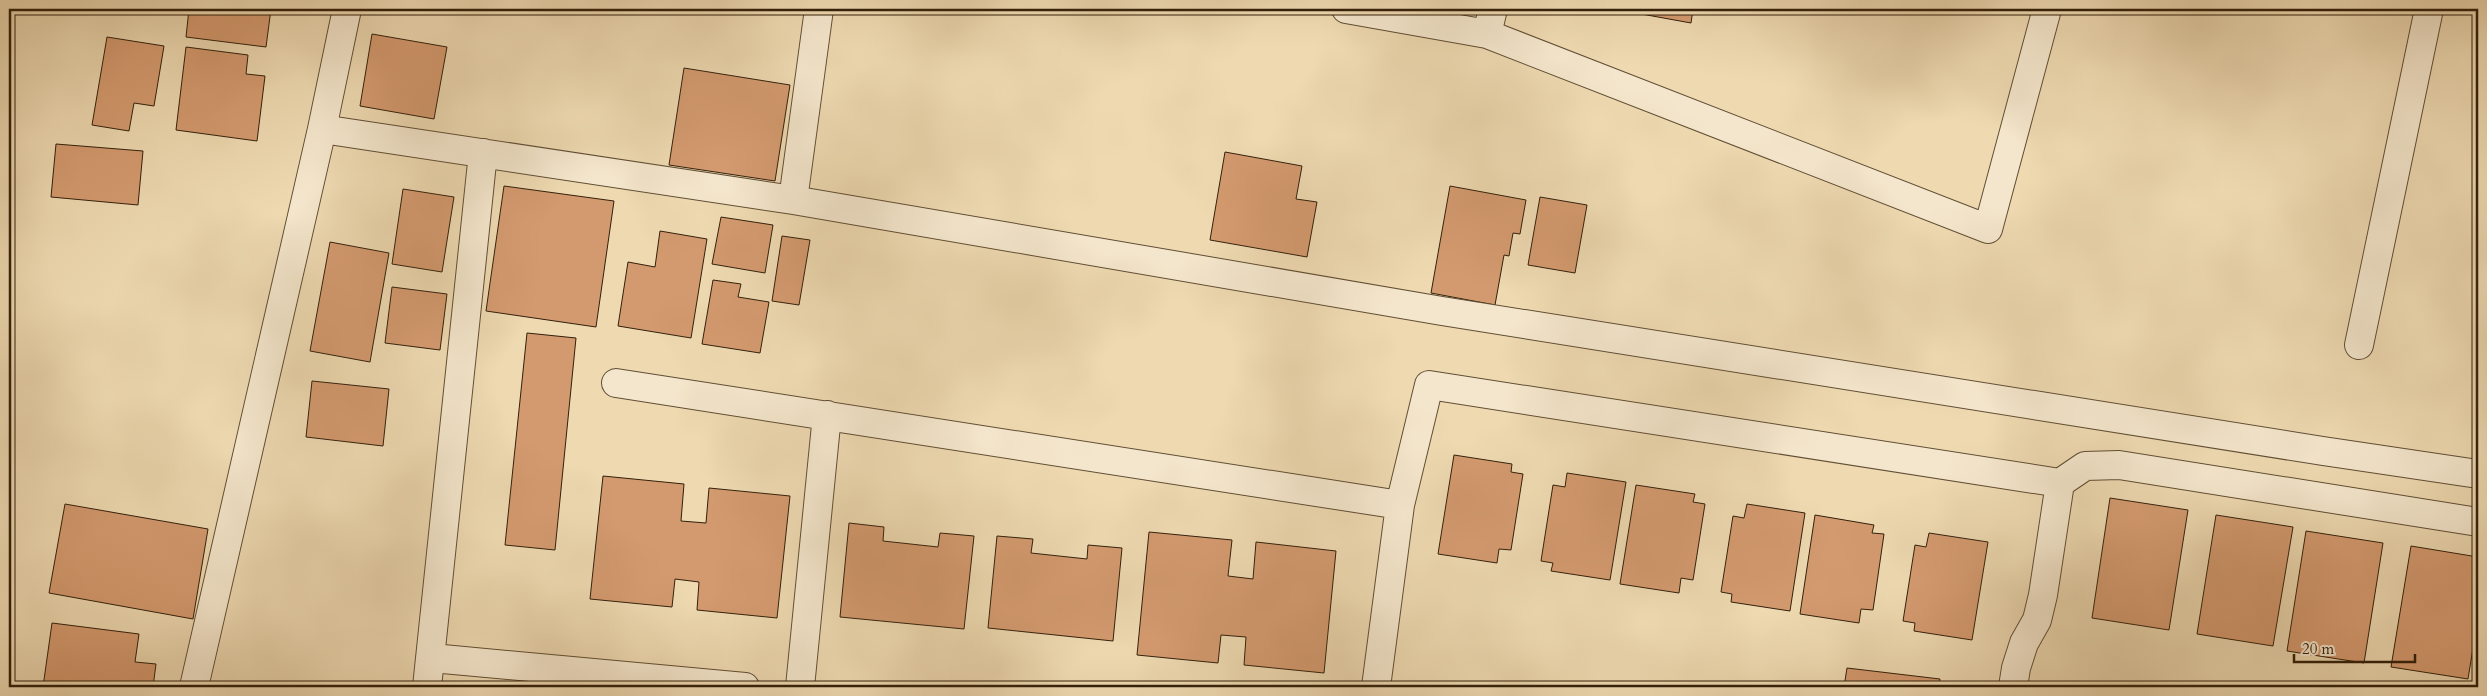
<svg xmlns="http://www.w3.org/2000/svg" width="2487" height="696" font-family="Cardo,serif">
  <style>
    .building { fill: #d49a6f; stroke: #32200b }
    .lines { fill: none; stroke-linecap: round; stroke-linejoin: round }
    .street-casing { stroke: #614e34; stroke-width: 30 }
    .street { stroke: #f4e6cc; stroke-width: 28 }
  </style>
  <rect width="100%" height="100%" fill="#eed9b1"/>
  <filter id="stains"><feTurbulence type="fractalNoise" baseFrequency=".004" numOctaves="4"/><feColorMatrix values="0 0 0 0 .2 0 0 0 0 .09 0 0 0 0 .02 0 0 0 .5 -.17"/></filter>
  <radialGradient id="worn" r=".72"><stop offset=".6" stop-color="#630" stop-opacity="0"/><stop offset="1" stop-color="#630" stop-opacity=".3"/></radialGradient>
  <path class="building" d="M 189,9 L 271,9 L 266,47 L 186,37 Z
    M 1614,9 L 1693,9 L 1691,23 Z
    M 372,34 L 447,47 L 434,119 L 360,106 Z
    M 107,37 L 164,46 L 154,106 L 134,103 L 129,131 L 92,125 Z
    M 186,47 L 248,55 L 246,74 L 265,76 L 257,141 L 176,130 Z
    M 684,68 L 790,85 L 775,181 L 669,165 Z
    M 56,144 L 143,151 L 138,205 L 51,197 Z
    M 1225,152 L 1302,166 L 1296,199 L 1317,202 L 1307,257 L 1210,240 Z
    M 504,186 L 614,201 L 596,327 L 486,311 Z
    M 1450,186 L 1526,200 L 1520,234 L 1513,233 L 1509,256 L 1504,255 L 1495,305 L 1431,293 Z
    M 403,189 L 454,197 L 442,272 L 392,264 Z
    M 1540,197 L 1587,205 L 1575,273 L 1528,265 Z
    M 721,217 L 773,225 L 765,273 L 712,264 Z
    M 660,231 L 707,239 L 691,338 L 618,326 L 628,262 L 655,267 Z
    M 782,236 L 810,240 L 799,305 L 772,301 Z
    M 330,242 L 389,253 L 370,362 L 310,351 Z
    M 713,280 L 741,284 L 738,297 L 769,302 L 760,353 L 702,344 Z
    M 392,287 L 447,294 L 440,350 L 385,343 Z
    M 527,333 L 576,338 L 555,550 L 505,545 Z
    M 312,381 L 389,389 L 383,446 L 306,437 Z
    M 1454,455 L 1512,464 L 1511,472 L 1523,474 L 1511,550 L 1499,549 L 1497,563 L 1438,554 Z
    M 1567,473 L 1626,482 L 1610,580 L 1551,571 L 1553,563 L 1541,561 L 1553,485 L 1565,487 Z
    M 603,476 L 684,484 L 681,521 L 706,523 L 709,488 L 790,496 L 777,618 L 697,610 L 699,582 L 675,579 L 672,607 L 590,599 Z
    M 1636,485 L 1695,494 L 1693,502 L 1705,504 L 1693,580 L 1681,578 L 1679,593 L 1620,584 Z
    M 2110,498 L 2188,510 L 2169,630 L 2092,618 Z
    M 65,504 L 208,529 L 193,619 L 49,593 Z
    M 1747,504 L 1805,513 L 1790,611 L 1731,602 L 1732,594 L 1721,592 L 1733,516 L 1744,518 Z
    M 1815,515 L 1874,525 L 1872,533 L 1884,534 L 1873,610 L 1861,609 L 1859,623 L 1800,614 Z
    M 2216,515 L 2293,527 L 2273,646 L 2197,634 Z
    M 849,523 L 884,527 L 883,541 L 938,547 L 940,533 L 974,536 L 964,629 L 840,617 Z
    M 2306,531 L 2383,543 L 2364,663 L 2287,651 Z
    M 1149,532 L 1232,540 L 1228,576 L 1253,579 L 1256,542 L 1336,551 L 1324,673 L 1244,665 L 1246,637 L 1221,635 L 1218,663 L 1137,655 Z
    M 1929,533 L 1988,542 L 1972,640 L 1914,631 L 1915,623 L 1903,621 L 1915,545 L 1926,547 Z
    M 997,536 L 1033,539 L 1031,553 L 1087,559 L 1088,545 L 1122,548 L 1113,641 L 988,628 Z
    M 2411,546 L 2478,557 L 2478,617 L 2468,679 L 2391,667 Z
    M 52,623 L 139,634 L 135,662 L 156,664 L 153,687 L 43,687 Z
    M 1847,668 L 1940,679 L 1939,687 L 1844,687 Z"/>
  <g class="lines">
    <defs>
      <path id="street" d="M 1346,9 L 1487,34 L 1988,229 L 2047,9
        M 1487,34 L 1493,9
        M 322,129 L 793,200 L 1442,311 L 2323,451 L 2478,474
        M 793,200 L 819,9
        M 2359,345 L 2429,9
        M 616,383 L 1400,505 L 1376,687
        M 1400,505 L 1429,385 L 2060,483 L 2085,466 L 2119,465 L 2478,522
        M 432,658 L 745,687
        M 194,687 L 322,129 L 347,9
        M 427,687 L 483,153
        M 800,687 L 827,415
        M 2013,687 L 2016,668 L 2024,643 L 2037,620 L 2043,595 L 2060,483"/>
    </defs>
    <use href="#street" class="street-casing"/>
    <use href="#street" class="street"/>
  </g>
  <rect width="2487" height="696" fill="none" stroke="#eed9b1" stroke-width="30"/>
  <rect x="10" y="10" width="2467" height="676" fill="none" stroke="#32200b" stroke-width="2.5"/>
  <rect x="15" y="15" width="2457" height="666" fill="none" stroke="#32200b"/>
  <path d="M2294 654v8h121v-8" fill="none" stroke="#32200b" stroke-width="2.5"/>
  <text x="2302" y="654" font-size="15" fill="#32200b" stroke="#f4e6cc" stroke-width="4" paint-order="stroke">20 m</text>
  <rect width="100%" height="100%" filter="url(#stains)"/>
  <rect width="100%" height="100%" fill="url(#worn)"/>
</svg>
